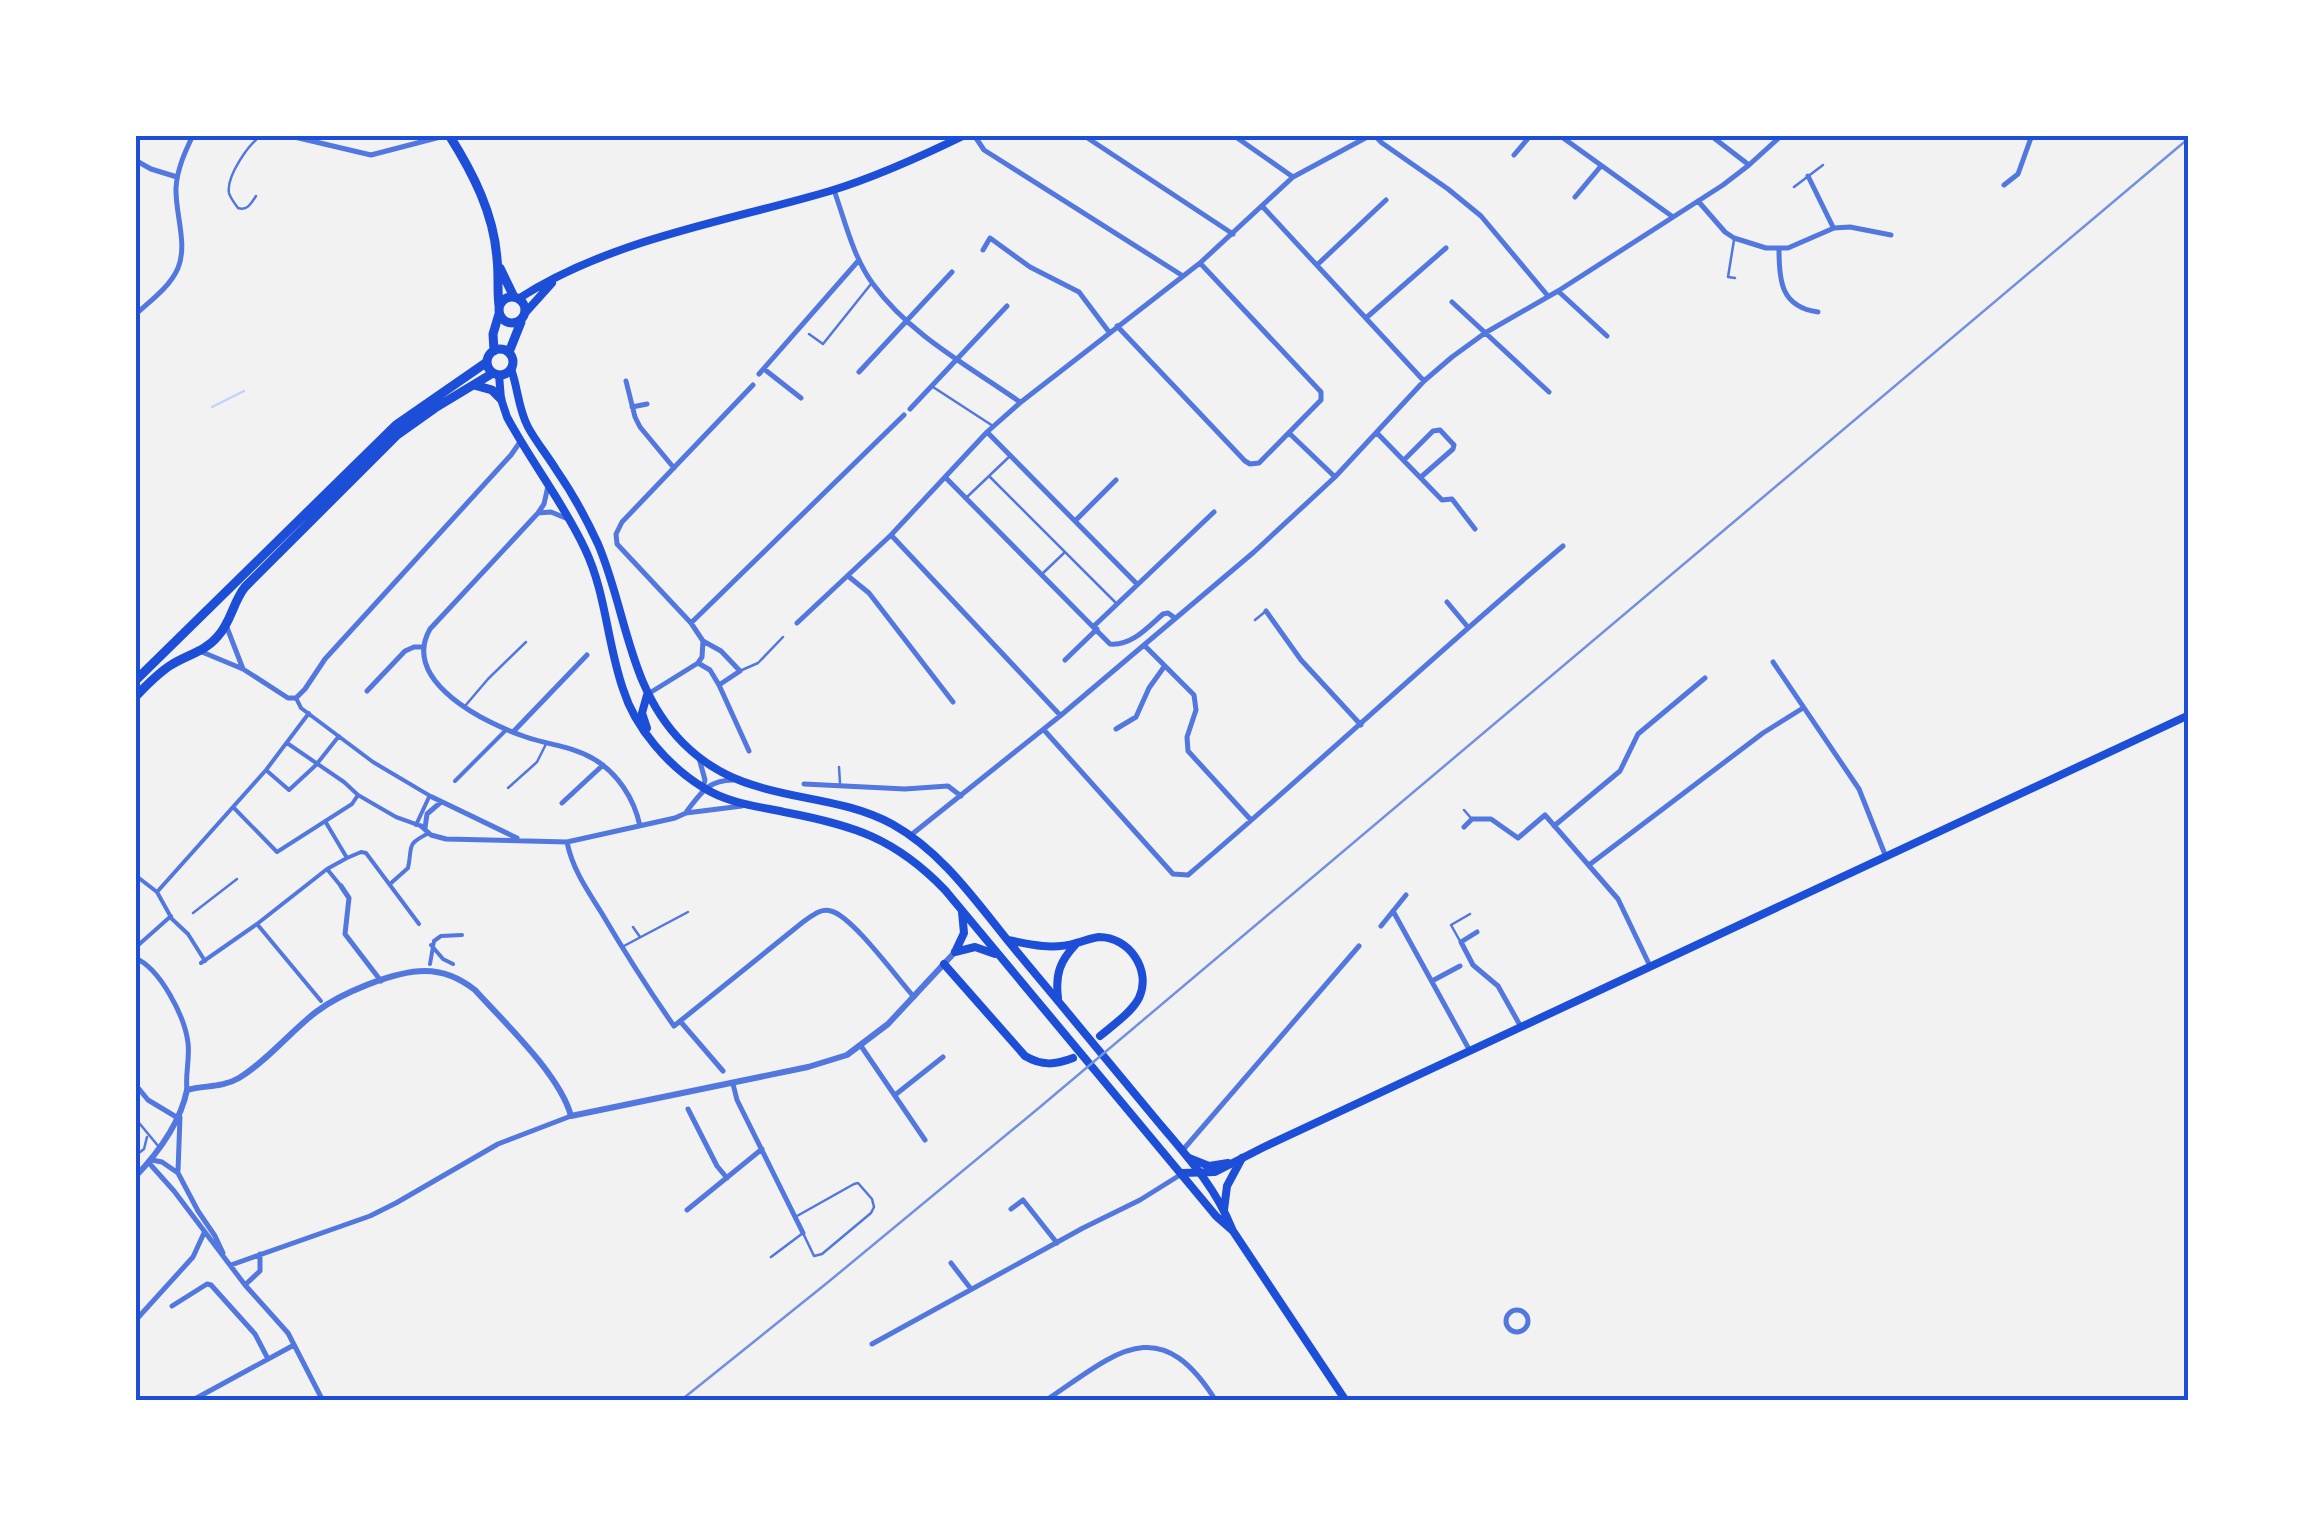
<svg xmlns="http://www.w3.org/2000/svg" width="2324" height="1536" font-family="'Work Sans',sans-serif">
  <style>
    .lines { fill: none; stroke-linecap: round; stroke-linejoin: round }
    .stream { stroke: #bfd3fe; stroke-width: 2.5 }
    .service { stroke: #5277de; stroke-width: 2.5 }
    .pedestrian { stroke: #5277de; stroke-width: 4 }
    .minor { stroke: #5277de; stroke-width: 5 }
    .tertiary { stroke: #5277de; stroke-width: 6 }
    .secondary { stroke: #1d4ed8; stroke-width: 8 }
    .primary { stroke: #1d4ed8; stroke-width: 8 }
    .trunk { stroke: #1d4ed8; stroke-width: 9 }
    .rail { stroke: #7290e2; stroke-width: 2.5 }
    .neatline { fill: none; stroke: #1d4ed8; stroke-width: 4 }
  </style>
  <rect width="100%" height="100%" fill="#f2f2f2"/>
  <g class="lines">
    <path class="stream" d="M 212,407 L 244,391"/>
    <path class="service" d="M 1794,187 L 1823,165
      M 256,196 C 251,204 247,211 238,208 C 235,204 230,197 229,193 C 226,177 249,142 263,135
      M 1734,240 L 1728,277 L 1735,278
      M 809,334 L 823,344 L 871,284
      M 933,387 L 993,426
      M 989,476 L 1115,602
      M 967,497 L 1010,456
      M 1042,574 L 1064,553
      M 1255,620 L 1266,611
      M 742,670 L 758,663 L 783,637
      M 465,706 L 488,679 L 526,642
      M 839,767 L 840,783
      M 508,788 L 537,762 L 546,744
      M 1464,810 L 1471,818
      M 193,913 L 237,879
      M 633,927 L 640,937
      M 1460,941 L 1451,925 L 1470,914
      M 622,947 L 688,912
      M 135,1118 L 159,1147
      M 135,1156 L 144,1149 L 147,1137
      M 771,1257 L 803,1233 L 814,1256 L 822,1254 L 871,1213 L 874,1207 L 872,1199 L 858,1183 L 854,1184 L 797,1216"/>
    <path class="pedestrian" d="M 296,698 L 301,708 L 373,762 L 432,797
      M 287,743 L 344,782 L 358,795 L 396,817 L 421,826
      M 266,770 L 289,790 L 316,765 L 339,736
      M 455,781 L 506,730
      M 234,808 L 277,852 L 352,804 L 358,795
      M 416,825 L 429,797
      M 347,858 L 361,852 L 366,853 L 419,924
      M 327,869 L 340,885
      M 135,875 L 157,892 L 172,919 L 188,934 L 205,961
      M 390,884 L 408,868 C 413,845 405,845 429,833
      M 157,892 L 266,770 L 309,713
      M 257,924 L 321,1001
      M 431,945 L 443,959 L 453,964
      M 135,948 L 171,916
      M 201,963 L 257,924 L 327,869 L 347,858 L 325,821
      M 430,964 L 434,941 L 441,936 L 462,935"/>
    <path class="minor" d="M 286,135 L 371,155 L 448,135
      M 974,135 L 984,150 L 1183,276
      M 1083,135 L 1233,234
      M 1233,135 L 1293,177
      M 1374,135 L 1382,143 L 1448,189 L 1481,216 L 1548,296
      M 1559,135 L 1673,217
      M 1710,135 L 1749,165
      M 1514,155 L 1531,135
      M 135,160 L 151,169 L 177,177
      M 1808,176 L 1833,227
      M 2004,185 L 2018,174 L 2032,135
      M 834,190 C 845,221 853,257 873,284 C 911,336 969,366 1020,402
      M 1575,197 L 1601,166
      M 1698,201 L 1725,232 L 1734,238 L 1766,248 L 1788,248 L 1834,228 L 1850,227 L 1891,235
      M 1262,206 L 1424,381
      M 983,250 L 990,238 L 1030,267 L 1079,292 L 1109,332
      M 1779,250 C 1779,281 1781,307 1818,312
      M 1317,265 L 1386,200
      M 1558,291 L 1607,336
      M 1452,302 L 1549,392
      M 135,315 C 150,301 170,287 178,268 C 188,244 175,213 176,188 C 177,169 185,152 193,135
      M 1366,318 L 1446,248
      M 1117,326 L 1245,461 L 1250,464 L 1259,463 L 1321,400 L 1321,392 L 1200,263
      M 764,369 L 801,398
      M 859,372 L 952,272
      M 759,374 L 859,260
      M 626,381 L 635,417 L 640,427 L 674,468
      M 632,407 L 647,404
      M 910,409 L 1007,306
      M 988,433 L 1137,584
      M 1289,433 L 1334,476
      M 1377,433 L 1442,500 L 1452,499 L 1475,529
      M 1404,460 L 1433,431 L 1440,430 L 1454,445 L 1453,449 L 1421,477
      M 945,477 L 1110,644 C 1132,646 1148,627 1163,614 L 1168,613 L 1175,618
      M 548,486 L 544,504 L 538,513 L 430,629 C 400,682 487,724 526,737 C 548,745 572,746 592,758 C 617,772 634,798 640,826
      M 538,513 L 551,512 L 568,519
      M 1076,520 L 1116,480
      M 891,535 L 1060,715
      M 848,576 L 869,593 L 953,702
      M 1447,602 L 1467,626
      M 1266,611 L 1301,660 L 1361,725
      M 691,623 L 904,415
      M 797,623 L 891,535 L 987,432 L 1021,402 L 1200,263 L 1293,177 L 1371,135
      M 226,625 L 243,669
      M 1094,626 L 1214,512
      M 1144,645 L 1194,695 L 1196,710 L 1187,737 L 1188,751 L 1251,820
      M 202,652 L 243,669 L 288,698 L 296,698 L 305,689 L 325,659 L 511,455 L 520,442
      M 1065,660 L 1097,629
      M 1773,662 L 1859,789 L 1886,857
      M 698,663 L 710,670 L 719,685 L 740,671 L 721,651 L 703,641 L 691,623 L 617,544 L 616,534 L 622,522 L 753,385
      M 719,685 L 749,751
      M 367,691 L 405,651 L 414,647 L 424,647
      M 648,694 L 698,663 L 702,657 L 703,641
      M 1116,729 L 1136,717 L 1149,688 L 1164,667
      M 1044,730 L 1173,874 L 1188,875 C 1315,767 1436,653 1563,546
      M 513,732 L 587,655
      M 699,758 L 705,780 L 703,788
      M 804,784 L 905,789 L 948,786 L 961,796
      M 432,797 L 517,838
      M 562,803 L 603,765
      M 687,811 C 701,793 708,780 733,780
      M 421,826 L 431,835 L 446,839 L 567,842 L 675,818 L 686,813 L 742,806
      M 1554,826 L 1620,771 L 1638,734 L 1705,678
      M 1464,827 L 1472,819 L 1491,819 L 1518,838 L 1545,815 L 1618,899 L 1650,966
      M 425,828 L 427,814 L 441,802
      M 911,835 L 1060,716 L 1254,552 L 1335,477 L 1424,381 L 1452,357 L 1485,333 L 1558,291 L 1723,185 L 1749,165 L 1782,135
      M 567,842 C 572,868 587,890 601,912 C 624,951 648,989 674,1026 L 803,922 C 812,916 820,908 831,911 C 852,916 897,978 914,997
      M 1589,865 L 1763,733 L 1803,708
      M 341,886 L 349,898 L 345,934 L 381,981
      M 1393,911 L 1470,1051
      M 1381,926 L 1406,895
      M 1477,932 L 1461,942 L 1473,965 L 1498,986 L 1521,1027
      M 135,958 C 160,968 185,1017 188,1043 C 190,1059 185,1074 187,1090
      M 1432,981 L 1460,966
      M 680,1021 L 723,1071
      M 861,1046 L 925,1140
      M 135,1084 L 148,1100 L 178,1118
      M 733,1084 L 737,1100 L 803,1233
      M 895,1095 L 943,1057
      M 688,1109 L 717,1166 L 727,1178
      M 1182,1151 L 1359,946
      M 152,1160 L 162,1162 L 178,1173 L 198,1211 L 215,1236 L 223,1253
      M 149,1163 L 174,1191 L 245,1285 L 288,1333 L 323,1401
      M 178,1171 L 180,1117
      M 1011,1209 L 1023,1200 L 1057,1243
      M 687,1210 L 762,1149
      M 951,1263 L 971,1289
      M 231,1265 L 370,1216 L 396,1203 L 498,1144 L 571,1116
      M 246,1284 L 260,1271 L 260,1254
      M 172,1306 L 207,1284 L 211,1285 L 255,1334 L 268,1359
      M1506 1321a11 11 0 1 1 22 0a11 11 0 1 1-22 0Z
      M 135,1321 L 193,1257 L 204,1233
      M 872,1344 L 1083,1228 L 1140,1200 L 1180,1175
      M 191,1401 L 294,1345
      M 1045,1401 C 1114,1355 1158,1308 1216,1401"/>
    <path class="tertiary" d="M 135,1177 C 158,1153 180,1124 187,1090 C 205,1085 222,1088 239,1078 C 267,1061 290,1032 316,1012 C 341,993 394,971 425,971 C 443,971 461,979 475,990 C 504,1022 560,1075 571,1116 L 808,1067 L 847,1055 L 888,1024 L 955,952"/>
    <path class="secondary" d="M 1189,1158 L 1209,1166 L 1228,1163
      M 1182,1173 L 1215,1172 L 1264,1147 L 2189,715"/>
    <path class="primary" d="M 518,299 C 611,239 725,222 830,191 C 876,177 922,156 965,135
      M 525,313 L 552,283
      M 511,369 C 518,388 518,408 528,427 C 536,442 548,456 557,471 C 573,494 586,518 598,544 C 627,612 628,688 683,743 C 746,807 823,787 892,824 C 941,851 975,900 1009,942 C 1031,969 1054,996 1077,1024 C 1104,1057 1132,1090 1159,1123 C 1187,1156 1216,1188 1232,1229
      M 499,375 L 501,399 L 507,417 C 531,462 563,502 585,549 C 606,593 607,643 623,689 C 635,728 669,767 704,788 C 728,803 756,806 784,812 C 853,825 895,838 945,890 L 1216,1216 L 1233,1231 L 1346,1401
      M 647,728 L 642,713 L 647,695
      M 1008,940 C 1031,945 1053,950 1076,943 C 1084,941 1091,938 1099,937 C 1129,937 1152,970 1139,998 C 1131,1013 1113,1025 1100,1036
      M 956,950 L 964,933 L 962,912
      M 955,952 L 975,947 L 995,954
      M 944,964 L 1025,1056 C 1042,1066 1055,1065 1073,1058
      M 1058,998 C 1055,974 1060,961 1076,944
      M 1224,1210 L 1227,1186 L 1242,1158"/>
    <path class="trunk" d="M 449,135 C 473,173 494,214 497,259 C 499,275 497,290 499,306
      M 500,268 L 514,297
      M499 310a13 13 0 1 1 26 0a13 13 0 1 1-26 0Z
      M487 362a13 13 0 1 1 26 0a13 13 0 1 1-26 0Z
      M 494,351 L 493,334 L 499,314
      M 509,352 L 521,322
      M 474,385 L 492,390 L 501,399
      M 135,681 L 396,425 L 487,362
      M 135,697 C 146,686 158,673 171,665 C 187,655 206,651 218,636 C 231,622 233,602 245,587 L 397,435 L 435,408 L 493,373"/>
    <path class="rail" d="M 680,1401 L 827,1283 L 1040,1107 L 2189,138"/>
  </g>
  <rect width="2324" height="1536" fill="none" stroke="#ffffff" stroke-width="275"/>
  <rect x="138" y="138" width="2048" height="1260" class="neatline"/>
</svg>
